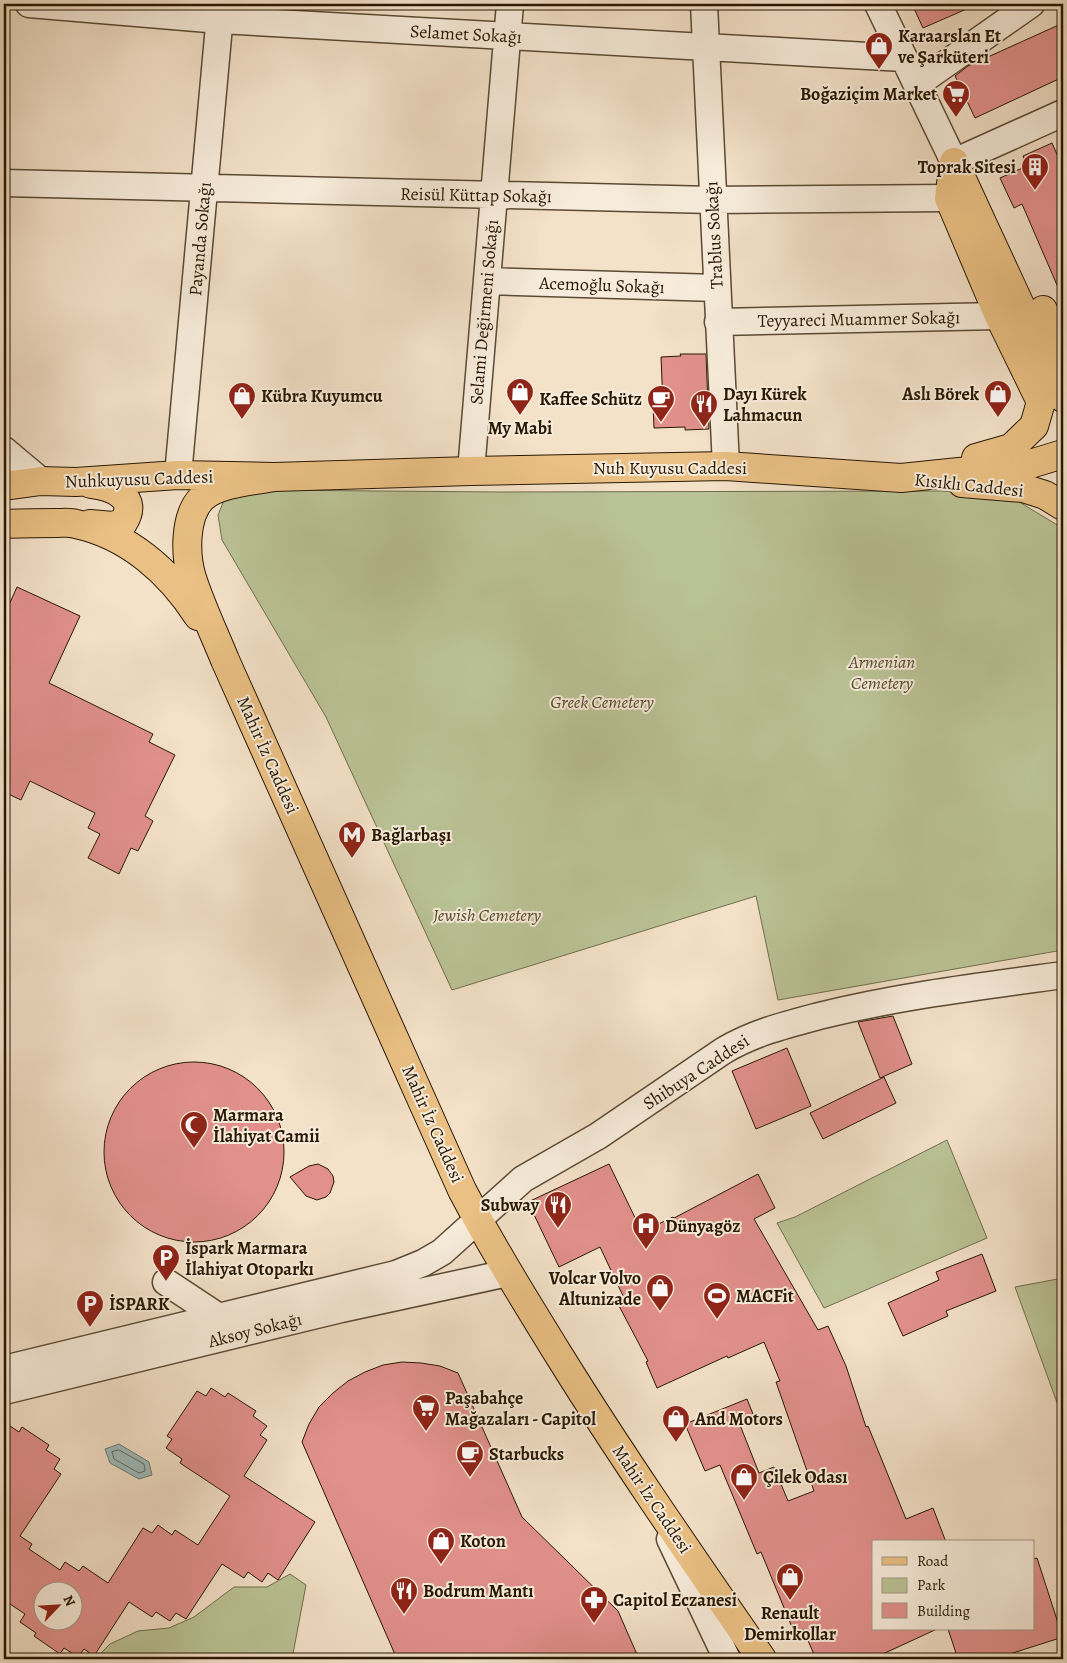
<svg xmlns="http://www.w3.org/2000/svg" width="1067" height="1663" font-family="Alegreya,serif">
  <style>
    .green { fill: #bac396; stroke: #716e4c }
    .water { fill: #9dbcbd; stroke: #6e7a72 }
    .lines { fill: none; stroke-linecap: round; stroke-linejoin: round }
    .shore { stroke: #626a60; stroke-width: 1 }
    .building { fill: #e1908b; stroke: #281802; fill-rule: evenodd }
    .minor-casing { stroke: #5b4a34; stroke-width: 29 }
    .major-casing { stroke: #281802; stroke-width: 30 }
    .minor { stroke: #f7ecdb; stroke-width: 26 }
    .major { stroke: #eac084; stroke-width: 28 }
    .labels { text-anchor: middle; stroke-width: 4; stroke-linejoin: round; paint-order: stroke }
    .street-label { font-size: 18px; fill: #281802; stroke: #f7ecdb }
    .poi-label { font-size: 18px; font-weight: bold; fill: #281802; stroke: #f7ecdb; text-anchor: start }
    .park-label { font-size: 18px; font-style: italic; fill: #544b2e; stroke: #f7ecdb }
  </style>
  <rect width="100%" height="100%" fill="#f3e1c8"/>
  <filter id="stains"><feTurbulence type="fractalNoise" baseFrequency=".004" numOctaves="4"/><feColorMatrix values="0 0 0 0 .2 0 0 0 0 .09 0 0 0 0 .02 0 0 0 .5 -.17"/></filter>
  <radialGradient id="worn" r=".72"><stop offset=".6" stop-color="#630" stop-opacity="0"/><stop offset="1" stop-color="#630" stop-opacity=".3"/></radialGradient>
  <path class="green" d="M 260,490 L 500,492 L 940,491 L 1006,494 L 1059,526 L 1063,534 L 1063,950 L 778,1000 L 756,896 L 452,990 L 326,717 L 222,540 L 218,515 L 225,498 Z
    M 947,1140 L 987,1238 L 824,1308 L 777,1223 L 795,1217 Z
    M 1063,1278 L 1063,1419 L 1015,1287 Z
    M 290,1574 L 306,1585 L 292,1659 L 95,1659 L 110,1644 L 138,1631 L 169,1628 L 194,1617 L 234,1587 L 267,1587 Z"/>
  <path class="water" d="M 119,1444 L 149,1462 L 152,1475 L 139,1479 L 110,1463 L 105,1449 Z"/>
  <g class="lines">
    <path class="shore" d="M 119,1450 L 144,1464 L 145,1471 L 139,1473 L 114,1459 L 112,1452 Z"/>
  </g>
  <path class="building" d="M 912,4 L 978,4 L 923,28 Z
    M 1063,23 L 1063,77 L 975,118 L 955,76 L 968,66 Z
    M 1052,143 L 1063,168 L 1063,299 L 1022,204 L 1014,208 L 1000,178 L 1027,166 L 1023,156 Z
    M 680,354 L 706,354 L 709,429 L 685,430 L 685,427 L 654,428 L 653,405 L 663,405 L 661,357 L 681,356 Z
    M 17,587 L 80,616 L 49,683 L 153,734 L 149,742 L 175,755 L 145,816 L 153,821 L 138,851 L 131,848 L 119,874 L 88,858 L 100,834 L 88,828 L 95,813 L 30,781 L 21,800 L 4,792 L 4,682 L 10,668 L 4,665 L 4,616 Z
    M 893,1016 L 912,1064 L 880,1078 L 858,1022 Z
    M 787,1048 L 811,1106 L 756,1129 L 732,1071 Z
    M104 1152a90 90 0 1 1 180 0a90 90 0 1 1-180 0Z
    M 884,1077 L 896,1103 L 823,1139 L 810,1113 Z
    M 318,1164 L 328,1169 L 333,1176 L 334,1182 L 330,1193 L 326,1197 L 317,1200 L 306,1196 L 290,1177 L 309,1166 Z
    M 609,1164 L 642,1232 L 673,1217 L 674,1218 L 758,1174 L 775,1208 L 754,1219 L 818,1330 L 828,1326 L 846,1366 L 866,1427 L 868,1426 L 906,1519 L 933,1508 L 946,1542 L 873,1542 L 873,1629 L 937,1629 L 872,1659 L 816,1659 L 803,1629 L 794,1632 L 761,1552 L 757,1554 L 720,1465 L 705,1471 L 685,1424 L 747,1399 L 755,1419 L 740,1425 L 759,1473 L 774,1467 L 788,1501 L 814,1491 L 776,1382 L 780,1381 L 764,1342 L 728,1358 L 727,1356 L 657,1388 L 646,1362 L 648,1361 L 618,1304 L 625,1300 L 600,1247 L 559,1267 L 528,1202 Z
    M 982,1254 L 996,1291 L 946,1311 L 948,1316 L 903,1336 L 888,1303 L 939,1280 L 936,1272 Z
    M 402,1362 L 421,1363 L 440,1366 L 458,1373 L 522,1517 L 618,1611 L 639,1659 L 397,1659 L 302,1442 L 309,1424 L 319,1407 L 333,1393 L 348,1381 L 365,1372 L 383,1365 Z
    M 211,1388 L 225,1397 L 228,1393 L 256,1411 L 253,1416 L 267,1426 L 260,1435 L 267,1440 L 244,1476 L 315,1522 L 278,1580 L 268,1573 L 262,1582 L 248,1572 L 244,1578 L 222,1564 L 186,1619 L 176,1613 L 170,1621 L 156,1612 L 152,1617 L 129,1602 L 94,1656 L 84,1649 L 78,1657 L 64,1648 L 60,1654 L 34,1636 L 36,1633 L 20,1622 L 25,1614 L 4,1600 L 4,1422 L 19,1432 L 22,1427 L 49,1445 L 46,1450 L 60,1459 L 54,1469 L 61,1474 L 20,1536 L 32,1544 L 29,1549 L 60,1570 L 65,1562 L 79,1571 L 83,1566 L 108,1583 L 143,1528 L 152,1533 L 158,1525 L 172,1535 L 175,1530 L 198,1545 L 230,1496 L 180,1463 L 182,1459 L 166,1448 L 172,1439 L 167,1436 L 197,1391 L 206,1396 ZM 42,1590 L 72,1590 L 72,1620 L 42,1620 Z
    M 1037,1558 L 1060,1629 L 1063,1629 L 1063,1637 L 994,1659 L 958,1659 L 948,1629 L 1033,1629 L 1033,1559 Z"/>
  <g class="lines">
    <defs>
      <path id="minor" d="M 29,4 L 220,20 L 904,58
        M 704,4 L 726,466
        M 878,4 L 954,162 L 1063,113
        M 917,84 L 1031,4
        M 4,183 L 712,200 L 949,198
        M 487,281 L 717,288
        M 718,322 L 999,316
        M 4,450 L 41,481
        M 471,471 L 510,4
        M 178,475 L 221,4
        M 166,1282 L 219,1317
        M 4,1369 L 396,1274 L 423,1263 L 442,1252 L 523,1179 L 598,1136 L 723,1051 C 753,1033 785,1025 819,1016 C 899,996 982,986 1063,975
        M 4,1391 L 341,1309 L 508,1273
        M 670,1539 L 727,1659"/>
      <path id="major" d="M 954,162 L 949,198 L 999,316 L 1041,402 L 1034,426 L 1011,448 L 976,458
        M 954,162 L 1063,398
        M 1043,310 L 1063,352
        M 274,477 C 253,481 218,483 202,498 C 184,516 185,556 192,578 C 201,606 214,633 225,660 L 462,1190 C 492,1247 526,1302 560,1357 C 624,1460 693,1559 762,1659
        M 962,483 L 1023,488 L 1045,495 L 1063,506
        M 4,486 L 41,481 L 76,482 L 178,475 L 274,477 L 471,471 L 726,466 L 901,478 L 1027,465 L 1063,454
        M 4,524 C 22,523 39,523 57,523 C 63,523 70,522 76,524 C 128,535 170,572 198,616
        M 90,524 L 113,526 L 123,523 C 140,497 113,487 91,484"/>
    </defs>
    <use href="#minor" class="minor-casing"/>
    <use href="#major" class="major-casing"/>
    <use href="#minor" class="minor"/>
    <use href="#major" class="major"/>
  </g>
  <defs>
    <symbol id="shop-pin" viewBox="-11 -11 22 30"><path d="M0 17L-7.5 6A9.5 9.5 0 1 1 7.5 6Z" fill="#8f2418" stroke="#f7ecdb"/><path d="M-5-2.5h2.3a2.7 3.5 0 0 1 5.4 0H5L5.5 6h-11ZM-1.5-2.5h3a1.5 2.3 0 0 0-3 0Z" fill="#fff"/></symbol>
    <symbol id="supermarket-pin" viewBox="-11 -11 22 30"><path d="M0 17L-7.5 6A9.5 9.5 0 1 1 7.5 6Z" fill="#8f2418" stroke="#f7ecdb"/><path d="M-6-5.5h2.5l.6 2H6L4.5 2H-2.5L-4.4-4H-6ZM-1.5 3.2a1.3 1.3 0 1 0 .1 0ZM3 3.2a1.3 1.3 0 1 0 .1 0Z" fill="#fff"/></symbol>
    <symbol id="building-pin" viewBox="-11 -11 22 30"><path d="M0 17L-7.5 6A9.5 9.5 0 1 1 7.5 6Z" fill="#8f2418" stroke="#f7ecdb"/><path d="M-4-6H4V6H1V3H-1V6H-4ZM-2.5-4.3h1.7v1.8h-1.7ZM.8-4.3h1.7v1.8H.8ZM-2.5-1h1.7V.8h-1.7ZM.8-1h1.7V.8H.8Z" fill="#fff"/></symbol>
    <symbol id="cafe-pin" viewBox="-11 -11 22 30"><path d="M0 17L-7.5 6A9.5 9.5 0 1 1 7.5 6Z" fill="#8f2418" stroke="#f7ecdb"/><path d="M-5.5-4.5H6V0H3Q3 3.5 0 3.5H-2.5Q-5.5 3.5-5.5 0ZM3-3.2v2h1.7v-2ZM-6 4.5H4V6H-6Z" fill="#fff"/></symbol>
    <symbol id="restaurant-pin" viewBox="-11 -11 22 30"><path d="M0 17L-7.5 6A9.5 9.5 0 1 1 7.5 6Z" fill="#8f2418" stroke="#f7ecdb"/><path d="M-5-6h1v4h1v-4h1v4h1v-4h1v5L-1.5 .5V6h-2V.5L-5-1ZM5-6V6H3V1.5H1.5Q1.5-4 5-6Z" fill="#fff"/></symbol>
    <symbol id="metro-pin" viewBox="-11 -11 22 30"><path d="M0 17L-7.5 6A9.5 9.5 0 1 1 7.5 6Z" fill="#8f2418" stroke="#f7ecdb"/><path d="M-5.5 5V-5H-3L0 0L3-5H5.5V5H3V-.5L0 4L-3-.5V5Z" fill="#fff"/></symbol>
    <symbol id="mosque-pin" viewBox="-11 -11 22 30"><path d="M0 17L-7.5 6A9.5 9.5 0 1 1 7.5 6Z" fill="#8f2418" stroke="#f7ecdb"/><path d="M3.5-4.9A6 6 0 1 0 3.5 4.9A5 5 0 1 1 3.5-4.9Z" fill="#fff"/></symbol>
    <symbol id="hospital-pin" viewBox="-11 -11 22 30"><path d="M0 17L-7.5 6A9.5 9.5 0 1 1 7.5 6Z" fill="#8f2418" stroke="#f7ecdb"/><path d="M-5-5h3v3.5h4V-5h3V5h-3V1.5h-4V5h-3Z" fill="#fff"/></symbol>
    <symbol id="parking-pin" viewBox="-11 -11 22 30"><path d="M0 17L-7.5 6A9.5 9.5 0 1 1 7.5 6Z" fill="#8f2418" stroke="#f7ecdb"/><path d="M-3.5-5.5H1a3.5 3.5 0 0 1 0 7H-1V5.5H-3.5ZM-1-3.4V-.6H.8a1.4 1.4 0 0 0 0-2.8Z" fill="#fff"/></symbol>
    <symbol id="stadium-pin" viewBox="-11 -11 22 30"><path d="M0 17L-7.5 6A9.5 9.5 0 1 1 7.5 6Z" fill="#8f2418" stroke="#f7ecdb"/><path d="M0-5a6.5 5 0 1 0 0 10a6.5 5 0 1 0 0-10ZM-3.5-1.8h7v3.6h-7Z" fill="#fff"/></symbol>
    <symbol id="pharmacy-pin" viewBox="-11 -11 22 30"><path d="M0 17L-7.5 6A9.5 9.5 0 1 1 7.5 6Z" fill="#8f2418" stroke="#f7ecdb"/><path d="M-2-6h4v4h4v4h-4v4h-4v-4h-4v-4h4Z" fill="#fff"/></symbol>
  </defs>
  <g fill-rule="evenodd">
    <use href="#shop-pin" x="863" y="30" width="32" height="43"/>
    <use href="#supermarket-pin" x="940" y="78" width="32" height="43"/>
    <use href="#building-pin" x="1019" y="151" width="32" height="43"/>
    <use href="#shop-pin" x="504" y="376" width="32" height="43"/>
    <use href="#shop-pin" x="982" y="378" width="32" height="43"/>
    <use href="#shop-pin" x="226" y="380" width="32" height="43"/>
    <use href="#cafe-pin" x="645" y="383" width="32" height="43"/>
    <use href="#restaurant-pin" x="688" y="388" width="32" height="43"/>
    <use href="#metro-pin" x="336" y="819" width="32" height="43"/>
    <use href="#mosque-pin" x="178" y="1109" width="32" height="43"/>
    <use href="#restaurant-pin" x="542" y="1189" width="32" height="43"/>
    <use href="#hospital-pin" x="630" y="1210" width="32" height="43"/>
    <use href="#parking-pin" x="150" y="1242" width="32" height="43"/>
    <use href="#shop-pin" x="644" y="1272" width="32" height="43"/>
    <use href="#stadium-pin" x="701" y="1280" width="32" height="43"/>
    <use href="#parking-pin" x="74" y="1288" width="32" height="43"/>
    <use href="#supermarket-pin" x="410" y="1392" width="32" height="43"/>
    <use href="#shop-pin" x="660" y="1403" width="32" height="43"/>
    <use href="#cafe-pin" x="454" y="1438" width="32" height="43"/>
    <use href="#shop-pin" x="728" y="1461" width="32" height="43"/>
    <use href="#shop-pin" x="425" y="1525" width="32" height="43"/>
    <use href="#shop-pin" x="774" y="1561" width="32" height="43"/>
    <use href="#restaurant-pin" x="388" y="1575" width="32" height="43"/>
    <use href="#pharmacy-pin" x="578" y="1584" width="32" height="43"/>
  </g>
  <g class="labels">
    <g class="street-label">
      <text transform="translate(466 34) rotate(3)" y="6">Selamet Sokağı</text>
      <text transform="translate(476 195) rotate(1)" y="6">Reisül Küttap Sokağı</text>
      <text transform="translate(714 235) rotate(-93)" y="6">Trablus Sokağı</text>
      <text transform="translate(200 239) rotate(-85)" y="6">Payanda Sokağı</text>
      <text transform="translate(602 285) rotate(2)" y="6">Acemoğlu Sokağı</text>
      <text transform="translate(484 312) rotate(-85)" y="6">Selami Değirmeni Sokağı</text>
      <text transform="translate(859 319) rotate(-1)" y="6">Teyyareci Muammer Sokağı</text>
      <text x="670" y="474">Nuh Kuyusu Caddesi</text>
      <text transform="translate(139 479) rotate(-2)" y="6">Nuhkuyusu Caddesi</text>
      <text transform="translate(969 485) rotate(6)" y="6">Kısıklı Caddesi</text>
      <text transform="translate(268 755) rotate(66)" y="6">Mahir İz Caddesi</text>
      <text transform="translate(696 1072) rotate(-33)" y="6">Shibuya Caddesi</text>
      <text transform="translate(433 1124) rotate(66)" y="6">Mahir İz Caddesi</text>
      <text transform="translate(255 1330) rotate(-14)" y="6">Aksoy Sokağı</text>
      <text transform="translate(652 1499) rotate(56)" y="6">Mahir İz Caddesi</text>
    </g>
    <g class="poi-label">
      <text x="898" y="42">Karaarslan Et<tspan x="898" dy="21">ve Şarküteri</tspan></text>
      <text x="937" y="100" text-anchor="end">Boğaziçim Market</text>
      <text x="1016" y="173" text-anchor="end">Toprak Sitesi</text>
      <text x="723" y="400">Dayı Kürek<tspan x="723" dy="21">Lahmacun</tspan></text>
      <text x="979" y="400" text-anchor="end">Aslı Börek</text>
      <text x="261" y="402">Kübra Kuyumcu</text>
      <text x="642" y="405" text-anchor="end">Kaffee Schütz</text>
      <text x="520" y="434" text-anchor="middle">My Mabi</text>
      <text x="371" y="841">Bağlarbaşı</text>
      <text x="213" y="1121">Marmara<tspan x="213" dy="21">İlahiyat Camii</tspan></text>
      <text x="539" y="1211" text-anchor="end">Subway</text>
      <text x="665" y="1232">Dünyagöz</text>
      <text x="185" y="1254">İspark Marmara<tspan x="185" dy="21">İlahiyat Otoparkı</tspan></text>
      <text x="641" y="1284" text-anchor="end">Volcar Volvo<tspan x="641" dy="21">Altunizade</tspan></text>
      <text x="736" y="1302">MACFit</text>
      <text x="109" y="1310">İSPARK</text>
      <text x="445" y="1404">Paşabahçe<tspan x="445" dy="21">Mağazaları - Capitol</tspan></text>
      <text x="695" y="1425">And Motors</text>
      <text x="489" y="1460">Starbucks</text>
      <text x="763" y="1483">Çilek Odası</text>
      <text x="460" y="1547">Koton</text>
      <text x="423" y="1597">Bodrum Mantı</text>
      <text x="613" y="1606">Capitol Eczanesi</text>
      <text x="790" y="1619" text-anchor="middle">Renault<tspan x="790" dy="21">Demirkollar</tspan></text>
    </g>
    <g class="park-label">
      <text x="882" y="668">Armenian<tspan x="882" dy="21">Cemetery</tspan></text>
      <text x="602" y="708">Greek Cemetery</text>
      <text x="487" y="921">Jewish Cemetery</text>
    </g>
  </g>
  <rect width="1067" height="1663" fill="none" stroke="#f3e1c8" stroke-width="20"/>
  <rect x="5" y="5" width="1057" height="1653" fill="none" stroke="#281802" stroke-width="2.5"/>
  <rect x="10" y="10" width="1047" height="1643" fill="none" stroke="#281802"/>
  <rect x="872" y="1540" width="162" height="90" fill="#f7ecdb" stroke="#a49784"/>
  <rect x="882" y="1557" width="25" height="8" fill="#eac084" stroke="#a49784"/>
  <text x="917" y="1566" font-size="15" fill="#281802">Road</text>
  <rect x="882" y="1578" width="25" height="15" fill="#bac396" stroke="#a49784"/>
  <text x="917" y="1590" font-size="15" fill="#281802">Park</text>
  <rect x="882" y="1603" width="25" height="15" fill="#e1908b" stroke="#a49784"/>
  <text x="917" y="1616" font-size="15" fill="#281802">Building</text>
  <g transform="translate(58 1606) rotate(65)"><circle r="24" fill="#f7ecdb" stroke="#a49784"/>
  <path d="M0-4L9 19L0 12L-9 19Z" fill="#8f2418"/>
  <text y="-8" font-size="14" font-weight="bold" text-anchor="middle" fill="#281802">N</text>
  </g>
  <rect width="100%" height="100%" filter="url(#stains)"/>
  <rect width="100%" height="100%" fill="url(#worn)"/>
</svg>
